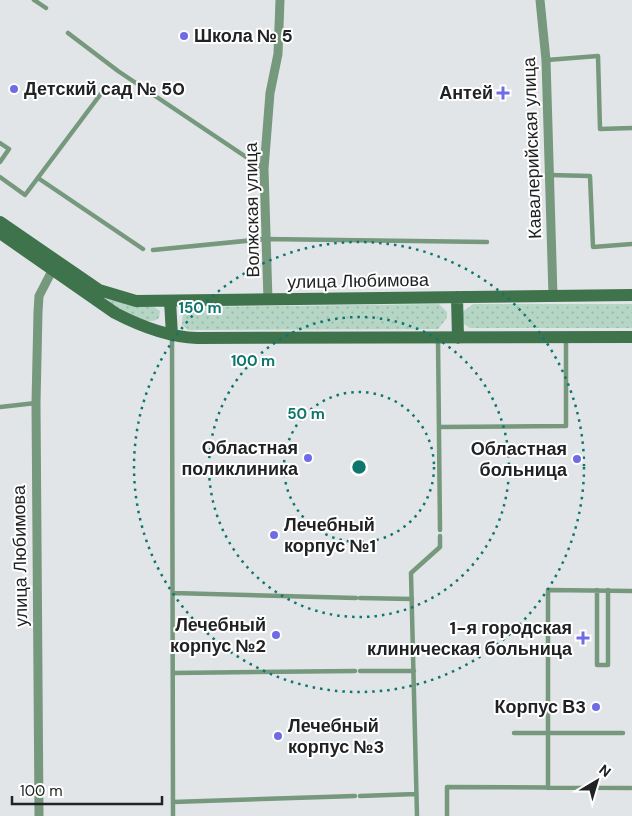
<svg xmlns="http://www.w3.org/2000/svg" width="632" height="816" font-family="'DM Sans',sans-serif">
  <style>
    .grass { fill: url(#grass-dots) }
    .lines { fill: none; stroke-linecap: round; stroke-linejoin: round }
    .service { stroke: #76987d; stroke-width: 4.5 }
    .minor { stroke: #76987d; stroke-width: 9 }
    .secondary { stroke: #3e734b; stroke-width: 12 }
    .ring { fill: none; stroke: #0f766e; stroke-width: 2.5; stroke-dasharray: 2.5 5 }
    .poi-dot { fill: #6f6be6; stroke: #fff; stroke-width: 2 }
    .labels { text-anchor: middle; stroke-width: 4; stroke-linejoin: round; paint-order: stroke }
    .poi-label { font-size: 18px; font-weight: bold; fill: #212223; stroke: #fff; text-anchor: end }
    .street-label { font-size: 18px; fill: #212223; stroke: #fff }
    .centre { fill: #0f766e; stroke: #fff; stroke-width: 2.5 }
    .ring-label { font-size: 15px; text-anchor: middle; font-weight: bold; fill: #0f766e; stroke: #fff; stroke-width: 4; stroke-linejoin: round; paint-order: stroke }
  </style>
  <defs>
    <pattern id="grass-dots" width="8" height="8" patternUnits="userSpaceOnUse" patternTransform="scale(1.25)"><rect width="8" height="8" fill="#b5d5c5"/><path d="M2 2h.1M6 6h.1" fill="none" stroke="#9bb7a9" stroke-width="1.8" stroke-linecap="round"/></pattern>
  </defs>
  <rect width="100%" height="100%" fill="#e2e5e8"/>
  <path class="grass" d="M 105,299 L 153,306 L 160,311 L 159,318 C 146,329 116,309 105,299 Z
    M 439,304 L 447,312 L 447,318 L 438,329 L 188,330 L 182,325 L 183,310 L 189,307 Z
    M 473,304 L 632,304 L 632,328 L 470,328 L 464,324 L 461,313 Z"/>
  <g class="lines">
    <path class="service" d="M 34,0 L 46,8
      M 68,33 L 118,71 L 264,169
      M 547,60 L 598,56 L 600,129 L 632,128
      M 0,143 L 9,149 L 0,162
      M 550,175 L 590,176 L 593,247 L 632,244
      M 0,177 L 25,195 L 103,91
      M 38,178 L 143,249
      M 153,250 L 265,239 L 487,242
      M 172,336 L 173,816
      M 438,339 L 440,530
      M 0,407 L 36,403
      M 439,427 L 566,426 L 566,338
      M 597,590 L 597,665 L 608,665 L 608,590
      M 173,593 L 356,598
      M 360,598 L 412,599
      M 360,671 L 414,671
      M 173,673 L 355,671
      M 514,733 L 623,733
      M 548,788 L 548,590 L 632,591
      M 360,796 L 416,794
      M 173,802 L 355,796
      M 417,816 L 411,573 L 440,547 L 440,536
      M 447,816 L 447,787 L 631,788"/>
    <path class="minor" d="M 540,0 L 546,60 L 553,296
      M 268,300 L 264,169 L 270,93 L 278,54 L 280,0
      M 39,816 L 36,403 L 38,312 L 39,296 L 55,265"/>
    <path class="secondary" d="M 0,222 L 99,290 L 136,301 L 632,295
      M 0,233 L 115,313 C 140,326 167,337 197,338 L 632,337
      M 457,297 L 458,338
      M 170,301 L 172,335"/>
  </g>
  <g class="ring">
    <circle cx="359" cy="467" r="75"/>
    <circle cx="359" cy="467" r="150"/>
    <circle cx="359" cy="467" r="225"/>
  </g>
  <g class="poi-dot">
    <circle cx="184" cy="36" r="5"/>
    <circle cx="14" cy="89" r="5"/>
    <path d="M500.5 85.5h5v5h5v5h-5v5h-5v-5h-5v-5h5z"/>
    <circle cx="308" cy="458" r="5"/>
    <circle cx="577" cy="459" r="5"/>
    <circle cx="274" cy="535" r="5"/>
    <circle cx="276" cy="635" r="5"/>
    <path d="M580.5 630.5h5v5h5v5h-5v5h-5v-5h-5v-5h5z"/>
    <circle cx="596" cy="707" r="5"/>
    <circle cx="278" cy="736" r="5"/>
  </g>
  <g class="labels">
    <g class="poi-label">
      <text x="194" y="42" text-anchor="start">Школа № 5</text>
      <text x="24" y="95" text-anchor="start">Детский сад № 50</text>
      <text x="493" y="99">Антей</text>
      <text x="298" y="454">Областная<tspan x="298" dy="21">поликлиника</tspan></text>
      <text x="567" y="455">Областная<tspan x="567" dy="21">больница</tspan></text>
      <text x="284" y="531" text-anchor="start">Лечебный<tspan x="284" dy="21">корпус №1</tspan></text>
      <text x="266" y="631">Лечебный<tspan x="266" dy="21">корпус №2</tspan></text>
      <text x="572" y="634">1-я городская<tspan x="572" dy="21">клиническая больница</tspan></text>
      <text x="586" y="713">Корпус В3</text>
      <text x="288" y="732" text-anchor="start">Лечебный<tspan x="288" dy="21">корпус №3</tspan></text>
    </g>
    <g class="street-label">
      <text transform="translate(532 148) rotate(-92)" y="6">Кавалерийская улица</text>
      <text transform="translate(252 210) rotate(-91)" y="6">Волжская улица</text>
      <text transform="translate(358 281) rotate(-1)" y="6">улица Любимова</text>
      <text transform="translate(20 556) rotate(-91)" y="6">улица Любимова</text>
    </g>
  </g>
  <circle cx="359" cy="467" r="8" class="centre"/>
  <g class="ring-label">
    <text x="200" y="313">150 m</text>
    <text x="253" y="366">100 m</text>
    <text x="306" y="419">50 m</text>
  </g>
  <g transform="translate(597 781) rotate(38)" stroke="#ffffff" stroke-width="4" paint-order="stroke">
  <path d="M0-4L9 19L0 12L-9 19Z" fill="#212223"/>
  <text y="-8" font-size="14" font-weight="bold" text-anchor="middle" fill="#212223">N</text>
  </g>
  <path d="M12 796v8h150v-8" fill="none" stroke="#212223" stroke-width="2.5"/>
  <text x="20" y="796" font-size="15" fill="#212223" stroke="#ffffff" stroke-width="4" paint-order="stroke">100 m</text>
</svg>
